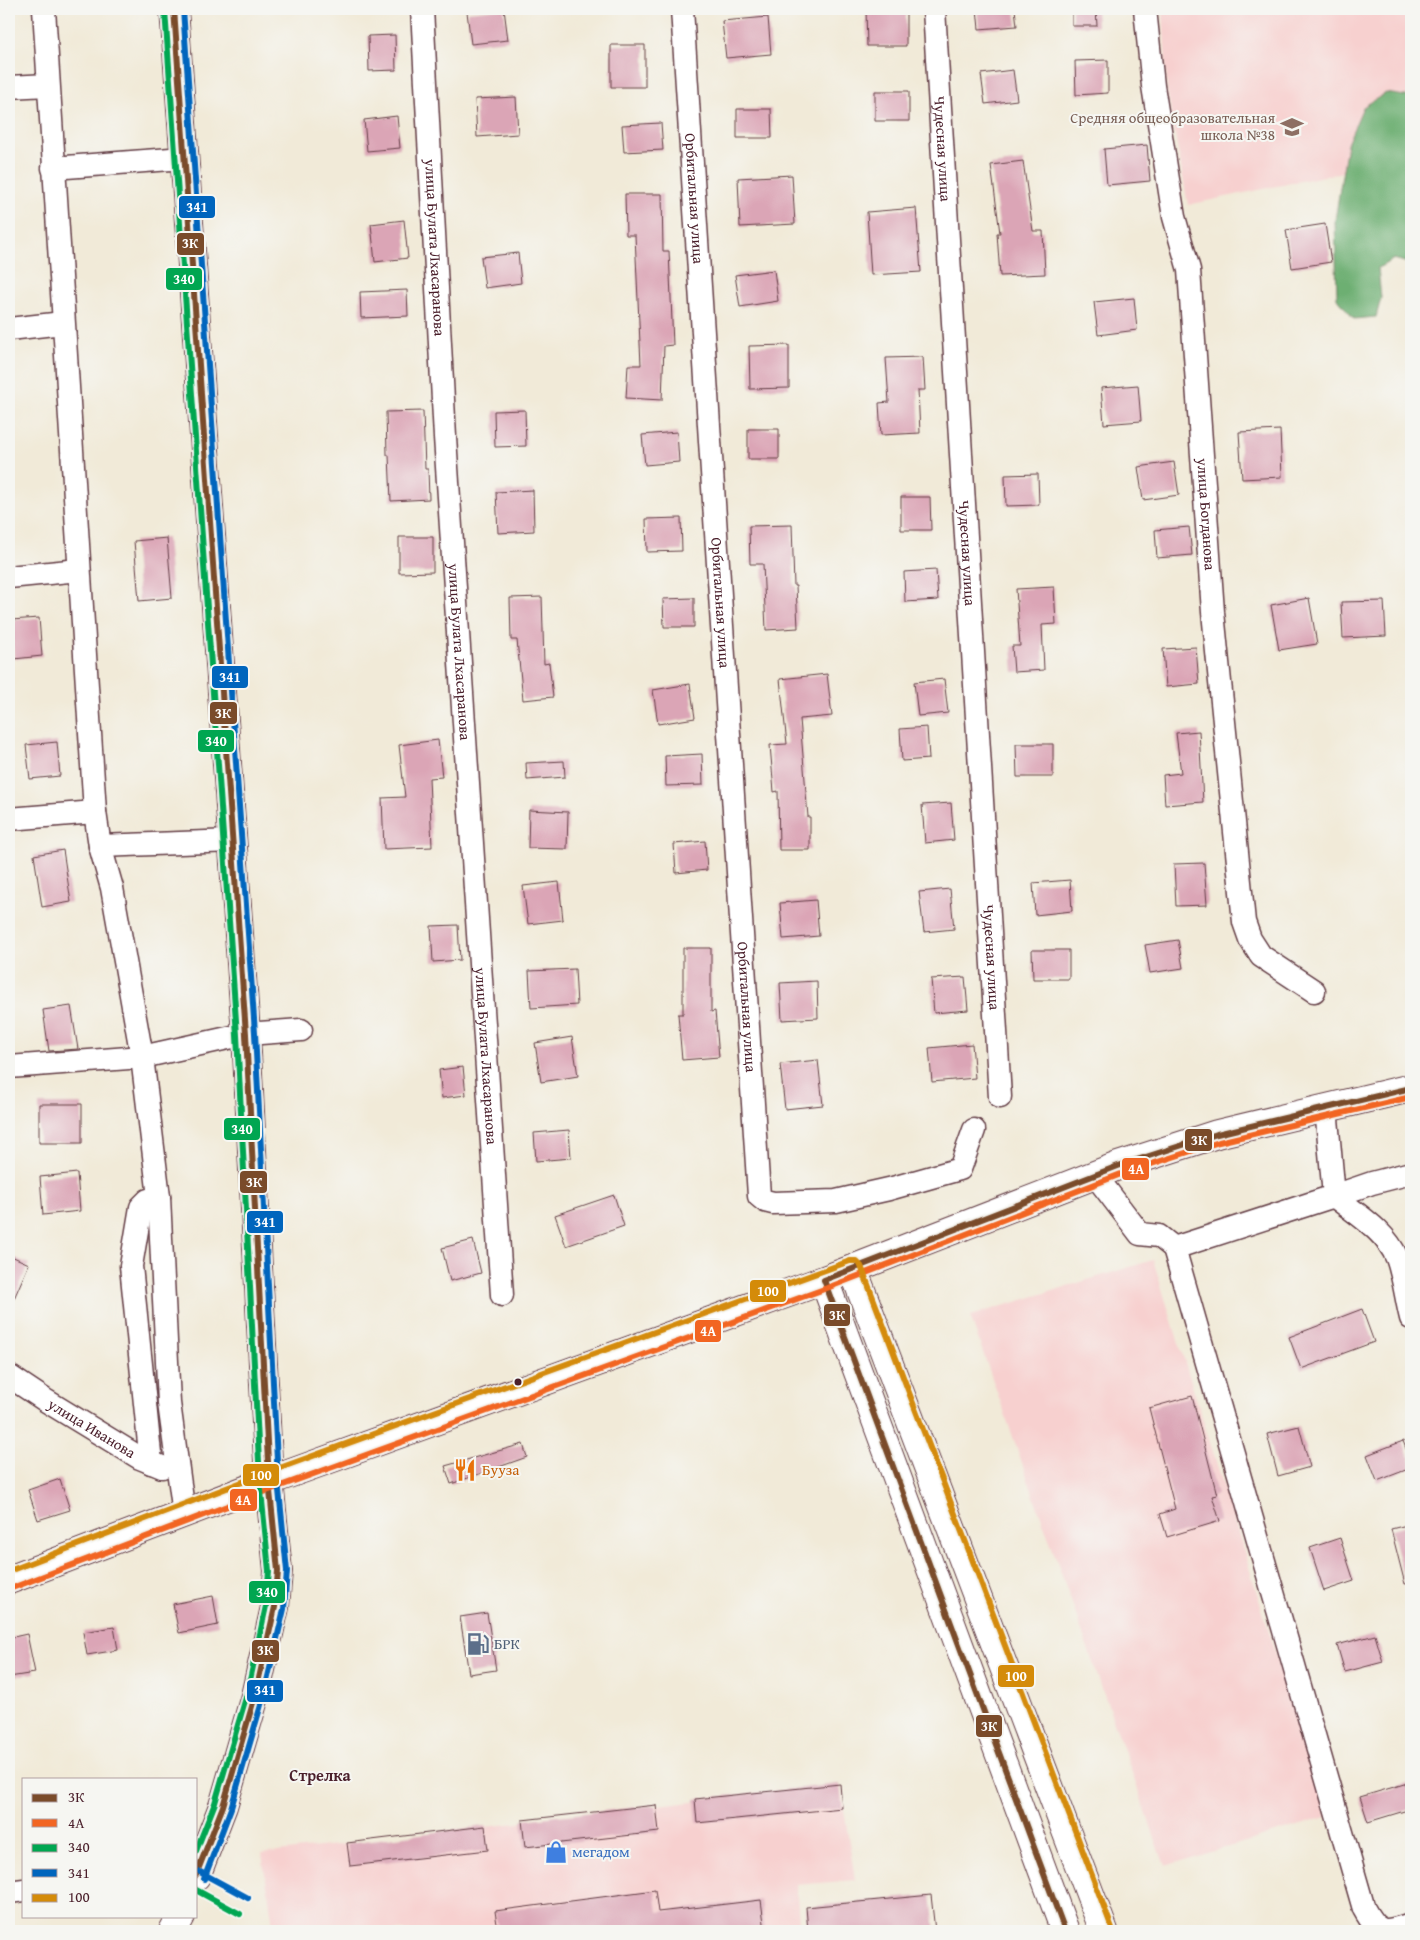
<svg xmlns="http://www.w3.org/2000/svg" width="1420" height="1940" font-family="'Gentium Book Plus',serif">
  <style>
    .built { fill: #f7d0cf }
    .forest { fill: #6daf72; stroke: #5c674e }
    .building { fill: #dba5b6 }
    .lines { fill: none; stroke-linecap: round; stroke-linejoin: round }
    .street-casing { stroke: #633d45; stroke-width: 25 }
    .secondary-casing { stroke: #633d45; stroke-width: 30 }
    .primary-casing { stroke: #633d45; stroke-width: 30 }
    .street { stroke: #fff; stroke-width: 22 }
    .secondary { stroke: #fff; stroke-width: 28 }
    .primary { stroke: #fff; stroke-width: 28 }
    .bus-1-casing { stroke: #f6f6f2; stroke-width: 10 }
    .bus-2-casing { stroke: #f6f6f2; stroke-width: 10 }
    .bus-3-casing { stroke: #f6f6f2; stroke-width: 10 }
    .bus-4-casing { stroke: #f6f6f2; stroke-width: 10 }
    .bus-5-casing { stroke: #f6f6f2; stroke-width: 10 }
    .bus-1 { stroke: #7a4b2a; stroke-width: 6 }
    .bus-2 { stroke: #f26522; stroke-width: 6 }
    .bus-3 { stroke: #00a651; stroke-width: 6 }
    .bus-4 { stroke: #0065bd; stroke-width: 6 }
    .bus-5 { stroke: #d48b09; stroke-width: 6 }
    .bus-dot { fill: #4a1f2b; stroke: #f6f6f2; stroke-width: 2 }
    .labels { text-anchor: middle; stroke-width: 4; stroke-linejoin: round; paint-order: stroke }
    .education-label { font-size: 15px; fill: #785e54; stroke: #f6f6f2; text-anchor: end }
    .street-label { font-size: 15px; fill: #4a1f2b; stroke: #f6f6f2 }
    .food-label { font-size: 15px; fill: #c56008; stroke: #f6f6f2; text-anchor: start }
    .service-label { font-size: 15px; fill: #4e5e75; stroke: #f6f6f2; text-anchor: start }
    .shop-label { font-size: 15px; fill: #366cbe; stroke: #f6f6f2; text-anchor: start }
    .neighbourhood-label { font-size: 16px; font-weight: bold; fill: #4a1f2b; stroke: #f6f6f2 }
    .line-badge { stroke: #f6f6f2; stroke-width: 2 }
    .badge-label { font-size: 14px; text-anchor: middle; font-weight: bold; fill: #fff }
  </style>
  <rect width="100%" height="100%" fill="#f6f6f2"/>
  <filter id="ink" filterUnits="userSpaceOnUse"><feTurbulence type="fractalNoise" baseFrequency=".02" numOctaves="2"/><feDisplacementMap in="SourceGraphic" scale="10" xChannelSelector="R" yChannelSelector="G"/><feConvolveMatrix kernelMatrix="1 2 1 2 8 2 1 2 1" color-interpolation-filters="sRGB"/></filter>
  <filter id="wash" filterUnits="userSpaceOnUse"><feTurbulence type="fractalNoise" baseFrequency=".0096" numOctaves="4" result="noise"/><feDisplacementMap in="SourceGraphic" scale="20" xChannelSelector="R" yChannelSelector="G"/><feGaussianBlur stdDeviation="1.12" result="paint"/><feColorMatrix in="noise" values="0 0 0 0 0 0 0 0 0 0 0 0 0 0 0 0 0 1.4 0 .05"/><feComposite in="paint" operator="in"/></filter>
  <g filter="url(#wash)">
    <rect width="100%" height="100%" fill="#f1ead8"/>
    <path class="built" d="M 1163,9 L 1411,9 L 1411,165 L 1381,164 L 1188,205 L 1167,91 Z
      M 1153,1260 L 1327,1817 L 1165,1866 L 970,1316 Z
      M 840,1784 L 855,1880 L 796,1885 L 800,1931 L 274,1931 L 262,1854 Z"/>
    <path class="forest" d="M 1386,93 L 1411,97 L 1411,264 L 1394,259 L 1378,268 L 1381,298 L 1376,317 L 1354,319 L 1337,298 L 1335,220 L 1347,144 L 1363,107 Z"/>
    <g id="blocks">
      <path class="building" d="M 496,9 L 504,9 L 508,40 L 471,44 L 467,12 Z
        M 977,9 L 1015,9 L 1017,26 L 979,29 Z
        M 1072,9 L 1096,9 L 1097,26 L 1072,26 Z
        M 866,10 L 906,10 L 906,46 L 867,46 Z
        M 768,17 L 771,54 L 726,58 L 722,21 Z
        M 395,35 L 396,70 L 369,71 L 368,36 Z
        M 611,45 L 645,45 L 645,87 L 611,87 Z
        M 1108,60 L 1108,93 L 1076,95 L 1075,61 Z
        M 1013,70 L 1017,100 L 985,104 L 981,74 Z
        M 875,91 L 909,91 L 909,121 L 875,121 Z
        M 516,97 L 518,134 L 477,137 L 475,99 Z
        M 737,109 L 771,109 L 772,138 L 737,138 Z
        M 397,116 L 400,148 L 367,151 L 364,120 Z
        M 661,123 L 663,150 L 624,152 L 622,125 Z
        M 1147,145 L 1150,181 L 1107,185 L 1104,149 Z
        M 1023,161 L 1033,231 L 1043,231 L 1045,274 L 1000,276 L 997,233 L 1000,233 L 991,165 Z
        M 792,175 L 795,224 L 740,227 L 738,178 Z
        M 625,194 L 662,194 L 663,251 L 669,251 L 673,345 L 664,346 L 662,400 L 626,398 L 628,365 L 641,365 L 635,235 L 626,235 Z
        M 916,208 L 921,272 L 871,275 L 867,212 Z
        M 404,220 L 408,258 L 375,262 L 371,224 Z
        M 1325,224 L 1331,262 L 1292,268 L 1286,230 Z
        M 518,253 L 521,283 L 485,288 L 481,257 Z
        M 774,270 L 778,301 L 740,307 L 735,275 Z
        M 407,290 L 408,316 L 361,318 L 360,292 Z
        M 1134,298 L 1137,330 L 1098,335 L 1094,302 Z
        M 789,345 L 789,388 L 750,389 L 749,346 Z
        M 923,357 L 925,390 L 918,390 L 920,433 L 881,435 L 879,403 L 889,402 L 886,358 Z
        M 1138,385 L 1141,421 L 1104,424 L 1101,388 Z
        M 525,410 L 526,446 L 495,447 L 494,411 Z
        M 423,411 L 425,469 L 428,469 L 429,499 L 391,501 L 389,455 L 387,455 L 386,412 Z
        M 748,429 L 779,429 L 779,459 L 748,459 Z
        M 1280,430 L 1282,477 L 1242,479 L 1239,432 Z
        M 677,432 L 679,462 L 645,465 L 642,435 Z
        M 1174,462 L 1179,495 L 1143,500 L 1138,467 Z
        M 1038,474 L 1039,505 L 1006,506 L 1005,475 Z
        M 533,490 L 534,531 L 498,533 L 496,492 Z
        M 901,497 L 930,497 L 931,530 L 901,530 Z
        M 681,518 L 682,551 L 647,552 L 646,519 Z
        M 792,525 L 794,586 L 796,586 L 798,628 L 766,630 L 763,564 L 750,564 L 749,526 Z
        M 1189,527 L 1192,555 L 1157,558 L 1155,530 Z
        M 399,537 L 433,537 L 433,572 L 399,573 Z
        M 167,538 L 172,598 L 139,601 L 134,541 Z
        M 936,570 L 938,600 L 905,602 L 904,572 Z
        M 1054,587 L 1056,624 L 1042,625 L 1044,670 L 1014,672 L 1012,646 L 1020,646 L 1016,589 Z
        M 542,597 L 544,664 L 549,663 L 553,697 L 523,700 L 517,640 L 511,640 L 510,598 Z
        M 694,598 L 694,627 L 664,627 L 663,599 Z
        M 1309,598 L 1317,644 L 1279,650 L 1271,605 Z
        M 1384,601 L 1386,636 L 1343,638 L 1341,602 Z
        M 39,618 L 42,656 L 14,659 L 11,620 Z
        M 1196,647 L 1199,684 L 1166,687 L 1163,649 Z
        M 827,674 L 832,716 L 800,719 L 808,817 L 810,817 L 810,850 L 779,850 L 778,791 L 774,792 L 770,745 L 787,744 L 780,679 Z
        M 944,679 L 948,713 L 918,716 L 914,682 Z
        M 690,684 L 695,718 L 658,724 L 653,690 Z
        M 927,727 L 929,759 L 902,761 L 900,729 Z
        M 1199,731 L 1203,802 L 1165,805 L 1163,775 L 1181,773 L 1176,733 Z
        M 438,740 L 442,777 L 429,778 L 432,847 L 384,849 L 382,798 L 405,797 L 399,745 Z
        M 57,742 L 60,776 L 30,779 L 26,745 Z
        M 1016,744 L 1053,744 L 1053,777 L 1017,777 Z
        M 702,754 L 703,785 L 666,786 L 665,756 Z
        M 564,761 L 565,777 L 527,780 L 526,763 Z
        M 951,803 L 954,840 L 925,843 L 922,805 Z
        M 529,810 L 568,812 L 567,849 L 528,848 Z
        M 705,841 L 707,870 L 676,873 L 674,844 Z
        M 63,850 L 71,902 L 42,907 L 34,855 Z
        M 1204,863 L 1207,905 L 1176,906 L 1174,864 Z
        M 1070,880 L 1072,911 L 1035,915 L 1033,883 Z
        M 559,882 L 563,920 L 528,924 L 523,886 Z
        M 950,889 L 954,929 L 924,932 L 919,892 Z
        M 816,900 L 819,936 L 783,939 L 780,903 Z
        M 458,925 L 460,960 L 433,962 L 431,926 Z
        M 1178,940 L 1183,968 L 1150,973 L 1145,945 Z
        M 683,948 L 711,948 L 711,1012 L 715,1011 L 719,1057 L 682,1060 L 678,1014 L 683,1014 Z
        M 1032,950 L 1069,950 L 1069,979 L 1033,979 Z
        M 575,969 L 577,1005 L 531,1008 L 529,971 Z
        M 965,977 L 968,1010 L 934,1013 L 931,979 Z
        M 817,981 L 818,1018 L 782,1020 L 780,983 Z
        M 71,1006 L 78,1049 L 49,1051 L 43,1010 Z
        M 572,1037 L 578,1076 L 541,1082 L 535,1043 Z
        M 972,1044 L 975,1078 L 932,1082 L 929,1048 Z
        M 818,1060 L 823,1105 L 785,1109 L 780,1064 Z
        M 463,1067 L 466,1095 L 442,1098 L 439,1070 Z
        M 39,1104 L 82,1104 L 82,1143 L 39,1143 Z
        M 569,1130 L 571,1158 L 536,1161 L 534,1133 Z
        M 77,1173 L 80,1211 L 43,1215 L 40,1177 Z
        M 614,1195 L 624,1226 L 566,1246 L 555,1215 Z
        M 473,1240 L 481,1273 L 450,1281 L 442,1248 Z
        M 9,1255 L 29,1264 L 9,1310 Z
        M 1362,1309 L 1374,1342 L 1301,1369 L 1289,1337 Z
        M 1192,1396 L 1217,1495 L 1212,1496 L 1220,1521 L 1167,1537 L 1160,1514 L 1175,1509 L 1149,1408 Z
        M 1299,1426 L 1310,1467 L 1278,1476 L 1267,1434 Z
        M 1403,1441 L 1411,1461 L 1411,1468 L 1377,1481 L 1367,1455 Z
        M 523,1444 L 527,1457 L 451,1484 L 445,1466 Z
        M 60,1479 L 70,1510 L 38,1520 L 28,1490 Z
        M 1411,1524 L 1411,1583 L 1405,1584 L 1391,1529 Z
        M 1340,1538 L 1354,1581 L 1324,1591 L 1310,1548 Z
        M 213,1596 L 218,1625 L 179,1633 L 173,1604 Z
        M 487,1613 L 496,1670 L 469,1674 L 460,1617 Z
        M 114,1627 L 118,1650 L 87,1655 L 83,1632 Z
        M 27,1634 L 35,1673 L 9,1677 L 9,1638 Z
        M 1375,1635 L 1383,1662 L 1345,1672 L 1337,1645 Z
        M 1411,1782 L 1411,1809 L 1368,1822 L 1360,1797 Z
        M 840,1784 L 842,1808 L 697,1823 L 695,1799 Z
        M 656,1805 L 659,1832 L 525,1847 L 522,1820 Z
        M 485,1826 L 488,1850 L 350,1866 L 347,1843 Z
        M 655,1890 L 658,1912 L 761,1900 L 765,1931 L 498,1931 L 495,1911 Z
        M 931,1895 L 935,1931 L 808,1931 L 806,1907 Z"/>
    </g>
  </g>
  <g filter="url(#ink)">
    <use href="#blocks" fill-opacity="0" stroke="#633d45" stroke-width="1"/>
    <g class="lines">
      <defs>
        <g id="street">
          <path d="M 44,9 L 95,812 L 100,846 L 112,888 L 142,1057 L 159,1197 L 148,1200 L 141,1207 L 131,1266 L 151,1463"/>
          <path id="s1" d="M 422,9 L 445,437 L 502,1295"/>
          <path id="s2" d="M 682,9 L 759,1196 L 765,1201 L 773,1203 L 836,1201 L 889,1189 L 960,1169 L 974,1130"/>
          <path id="s3" d="M 934,9 L 1000,1097"/>
          <path id="s4" d="M 1145,9 L 1153,86 L 1174,217 L 1189,270 L 1213,612 L 1244,922 L 1250,939 L 1261,956 L 1314,991"/>
          <path d="M 9,87 L 48,85"/>
          <path d="M 53,168 L 184,158"/>
          <path d="M 9,329 L 63,323"/>
          <path d="M 9,577 L 79,570"/>
          <path d="M 9,819 L 95,812"/>
          <path d="M 100,846 L 233,841"/>
          <path d="M 9,1067 L 142,1057 L 246,1034 L 301,1030"/>
          <path d="M 1326,1108 L 1334,1196 L 1372,1183 L 1411,1173"/>
          <path d="M 1095,1175 L 1140,1234 L 1159,1236 L 1174,1248"/>
          <path d="M 159,1197 L 169,1403 L 184,1514"/>
          <path d="M 1411,1318 C 1406,1299 1404,1277 1397,1258 C 1386,1231 1356,1214 1334,1196 L 1174,1248 L 1364,1909 C 1379,1936 1385,1932 1411,1924"/>
          <path id="s5" d="M 9,1376 L 45,1400 L 140,1458 L 162,1467"/>
          <path d="M 9,1892 L 24,1890"/>
        </g>
        <path id="secondary" d="M 9,1580 L 269,1481 L 278,1571 L 275,1607 L 255,1696 L 223,1806 L 196,1876
          M 173,1931 L 181,1916"/>
        <path id="primary" d="M 174,9 L 246,1034 L 269,1481 L 824,1280 L 1118,1166 L 1217,1134 L 1411,1088
          M 853,1269 L 1104,1931
          M 824,1280 L 1065,1931"/>
      </defs>
      <use href="#street" class="street-casing"/>
      <use href="#secondary" class="secondary-casing"/>
      <use href="#primary" class="primary-casing"/>
      <use href="#street" class="street"/>
      <use href="#secondary" class="secondary"/>
      <use href="#primary" class="primary"/>
      <defs>
        <path id="bus-1" d="M 174,9 L 246,1034 L 269,1481 L 278,1571 L 275,1607 L 255,1696 L 223,1806 L 196,1875
          M 1065,1931 L 824,1280 L 1118,1166 L 1217,1134 L 1411,1088"/>
        <path id="bus-2" d="M 12,1588 L 272,1489 L 827,1288 L 1121,1174 L 1219,1142 L 1411,1097"/>
        <path id="bus-3" d="M 165,10 L 237,1035 L 260,1481 L 269,1571 L 266,1606 L 247,1694 L 215,1803 L 196,1851
          M 196,1890 L 240,1914"/>
        <path id="bus-4" d="M 183,9 L 255,1033 L 278,1480 L 287,1571 L 284,1609 L 263,1698 L 231,1808 L 204,1879
          M 200,1872 L 248,1898"/>
        <path id="bus-5" d="M 9,1571 L 266,1473 L 850,1261 L 856,1261 L 861,1266 L 1112,1928"/>
      </defs>
      <use href="#bus-1" class="bus-1-casing"/>
      <use href="#bus-2" class="bus-2-casing"/>
      <use href="#bus-3" class="bus-3-casing"/>
      <use href="#bus-4" class="bus-4-casing"/>
      <use href="#bus-5" class="bus-5-casing"/>
      <use href="#bus-1" class="bus-1"/>
      <use href="#bus-2" class="bus-2"/>
      <use href="#bus-3" class="bus-3"/>
      <use href="#bus-4" class="bus-4"/>
      <use href="#bus-5" class="bus-5"/>
    </g>
  </g>
  <defs>
    <symbol id="school-bare" viewBox="-9 -9 18 18"><path d="M0-5L7-2L0 1L-7-2ZM-4 1L0 2.5L4 1V4Q0 6-4 4Z" fill="#8d6e63" stroke="#f6f6f2" stroke-width="2.5" paint-order="stroke"/></symbol>
    <symbol id="restaurant-bare" viewBox="-9 -9 18 18"><path d="M-5-6h1v4h1v-4h1v4h1v-4h1v5L-1.5 .5V6h-2V.5L-5-1ZM5-6V6H3V1.5H1.5Q1.5-4 5-6Z" fill="#e8710a" stroke="#f6f6f2" stroke-width="2.5" paint-order="stroke"/></symbol>
    <symbol id="fuel-bare" viewBox="-9 -9 18 18"><path d="M-5.5-6h7V0h2V4h1.3V-2.5L3-4.5l.8-.8L6-3V5H2.5V1h-1V6h-7ZM-4.2-4.7v3.2H.2V-4.7Z" fill="#5c6f8a" stroke="#f6f6f2" stroke-width="2.5" paint-order="stroke"/></symbol>
    <symbol id="shop-bare" viewBox="-9 -9 18 18"><path d="M-5-2.5h2.3a2.7 3.5 0 0 1 5.4 0H5L5.5 6h-11ZM-1.5-2.5h3a1.5 2.3 0 0 0-3 0Z" fill="#3f7fe0" stroke="#f6f6f2" stroke-width="2.5" paint-order="stroke"/></symbol>
  </defs>
  <g fill-rule="evenodd">
    <use href="#school-bare" x="1276" y="111" width="32" height="32"/>
    <use href="#restaurant-bare" x="449" y="1454" width="32" height="32"/>
    <use href="#fuel-bare" x="462" y="1628" width="32" height="32"/>
    <use href="#shop-bare" x="540" y="1836" width="32" height="32"/>
  </g>
  <circle class="bus-dot" cx="518" cy="1382" r="4.5"/>
  <g class="labels">
    <g class="education-label">
      <text x="1275" y="123">Средняя общеобразовательная<tspan x="1275" dy="17">школа №38</tspan></text>
    </g>
    <g class="street-label">
      <text dy="5" stroke="none"><textPath href="#s3" startOffset="140">Чудесная улица</textPath></text>
      <text dy="5" stroke="none"><textPath href="#s2" startOffset="190">Орбитальная улица</textPath></text>
      <text dy="5" stroke="none"><textPath href="#s1" startOffset="239">улица Булата Лхасаранова</textPath></text>
      <text dy="5" stroke="none"><textPath href="#s4" startOffset="510">улица Богданова</textPath></text>
      <text dy="5" stroke="none"><textPath href="#s3" startOffset="545">Чудесная улица</textPath></text>
      <text dy="5" stroke="none"><textPath href="#s2" startOffset="595">Орбитальная улица</textPath></text>
      <text dy="5" stroke="none"><textPath href="#s1" startOffset="644">улица Булата Лхасаранова</textPath></text>
      <text dy="5" stroke="none"><textPath href="#s3" startOffset="950">Чудесная улица</textPath></text>
      <text dy="5" stroke="none"><textPath href="#s2" startOffset="1000">Орбитальная улица</textPath></text>
      <text dy="5" stroke="none"><textPath href="#s1" startOffset="1049">улица Булата Лхасаранова</textPath></text>
      <text dy="5" stroke="none"><textPath href="#s5" startOffset="98">улица Иванова</textPath></text>
    </g>
    <g class="food-label">
      <text x="482" y="1475">Бууза</text>
    </g>
    <g class="service-label">
      <text x="494" y="1649">БРК</text>
    </g>
    <g class="shop-label">
      <text x="572" y="1857">мегадом</text>
    </g>
    <g class="neighbourhood-label">
      <text x="320" y="1781">Стрелка</text>
    </g>
  </g>
  <g class="line-badge">
    <rect x="178" y="195" width="38" height="24" rx="5" fill="#0065bd"/>
    <rect x="176" y="232" width="29" height="24" rx="5" fill="#7a4b2a"/>
    <rect x="165" y="267" width="38" height="24" rx="5" fill="#00a651"/>
    <rect x="211" y="665" width="38" height="24" rx="5" fill="#0065bd"/>
    <rect x="209" y="701" width="29" height="24" rx="5" fill="#7a4b2a"/>
    <rect x="197" y="729" width="38" height="24" rx="5" fill="#00a651"/>
    <rect x="223" y="1117" width="38" height="24" rx="5" fill="#00a651"/>
    <rect x="1184" y="1128" width="29" height="24" rx="5" fill="#7a4b2a"/>
    <rect x="1121" y="1157" width="29" height="24" rx="5" fill="#f26522"/>
    <rect x="239" y="1170" width="29" height="24" rx="5" fill="#7a4b2a"/>
    <rect x="246" y="1210" width="38" height="24" rx="5" fill="#0065bd"/>
    <rect x="749" y="1279" width="38" height="24" rx="5" fill="#d48b09"/>
    <rect x="823" y="1303" width="28" height="24" rx="5" fill="#7a4b2a"/>
    <rect x="694" y="1319" width="28" height="24" rx="5" fill="#f26522"/>
    <rect x="242" y="1463" width="38" height="24" rx="5" fill="#d48b09"/>
    <rect x="229" y="1488" width="29" height="24" rx="5" fill="#f26522"/>
    <rect x="248" y="1580" width="38" height="24" rx="5" fill="#00a651"/>
    <rect x="251" y="1639" width="29" height="24" rx="5" fill="#7a4b2a"/>
    <rect x="997" y="1664" width="38" height="24" rx="5" fill="#d48b09"/>
    <rect x="246" y="1679" width="38" height="24" rx="5" fill="#0065bd"/>
    <rect x="975" y="1714" width="28" height="24" rx="5" fill="#7a4b2a"/>
  </g>
  <g class="badge-label">
    <text x="197" y="212">341</text>
    <text x="190" y="248">3К</text>
    <text x="184" y="284">340</text>
    <text x="230" y="682">341</text>
    <text x="223" y="718">3К</text>
    <text x="216" y="746">340</text>
    <text x="242" y="1134">340</text>
    <text x="1199" y="1145">3К</text>
    <text x="1136" y="1174">4А</text>
    <text x="254" y="1187">3К</text>
    <text x="265" y="1227">341</text>
    <text x="768" y="1296">100</text>
    <text x="837" y="1320">3К</text>
    <text x="708" y="1336">4А</text>
    <text x="261" y="1480">100</text>
    <text x="243" y="1505">4А</text>
    <text x="267" y="1597">340</text>
    <text x="265" y="1655">3К</text>
    <text x="1016" y="1681">100</text>
    <text x="265" y="1695">341</text>
    <text x="989" y="1731">3К</text>
  </g>
  <rect width="1420" height="1940" fill="none" stroke="#f6f6f2" stroke-width="30"/>
  <rect x="22" y="1778" width="175" height="140" fill="#f6f6f2" stroke="#b1a0a2"/>
  <rect x="32" y="1794" width="25" height="8" fill="#7a4b2a" stroke="#b1a0a2"/>
  <text x="68" y="1802" font-size="15" fill="#4a1f2b">3К</text>
  <rect x="32" y="1819" width="25" height="8" fill="#f26522" stroke="#b1a0a2"/>
  <text x="68" y="1828" font-size="15" fill="#4a1f2b">4А</text>
  <rect x="32" y="1844" width="25" height="8" fill="#00a651" stroke="#b1a0a2"/>
  <text x="68" y="1852" font-size="15" fill="#4a1f2b">340</text>
  <rect x="32" y="1869" width="25" height="8" fill="#0065bd" stroke="#b1a0a2"/>
  <text x="68" y="1878" font-size="15" fill="#4a1f2b">341</text>
  <rect x="32" y="1894" width="25" height="8" fill="#d48b09" stroke="#b1a0a2"/>
  <text x="68" y="1902" font-size="15" fill="#4a1f2b">100</text>
</svg>
